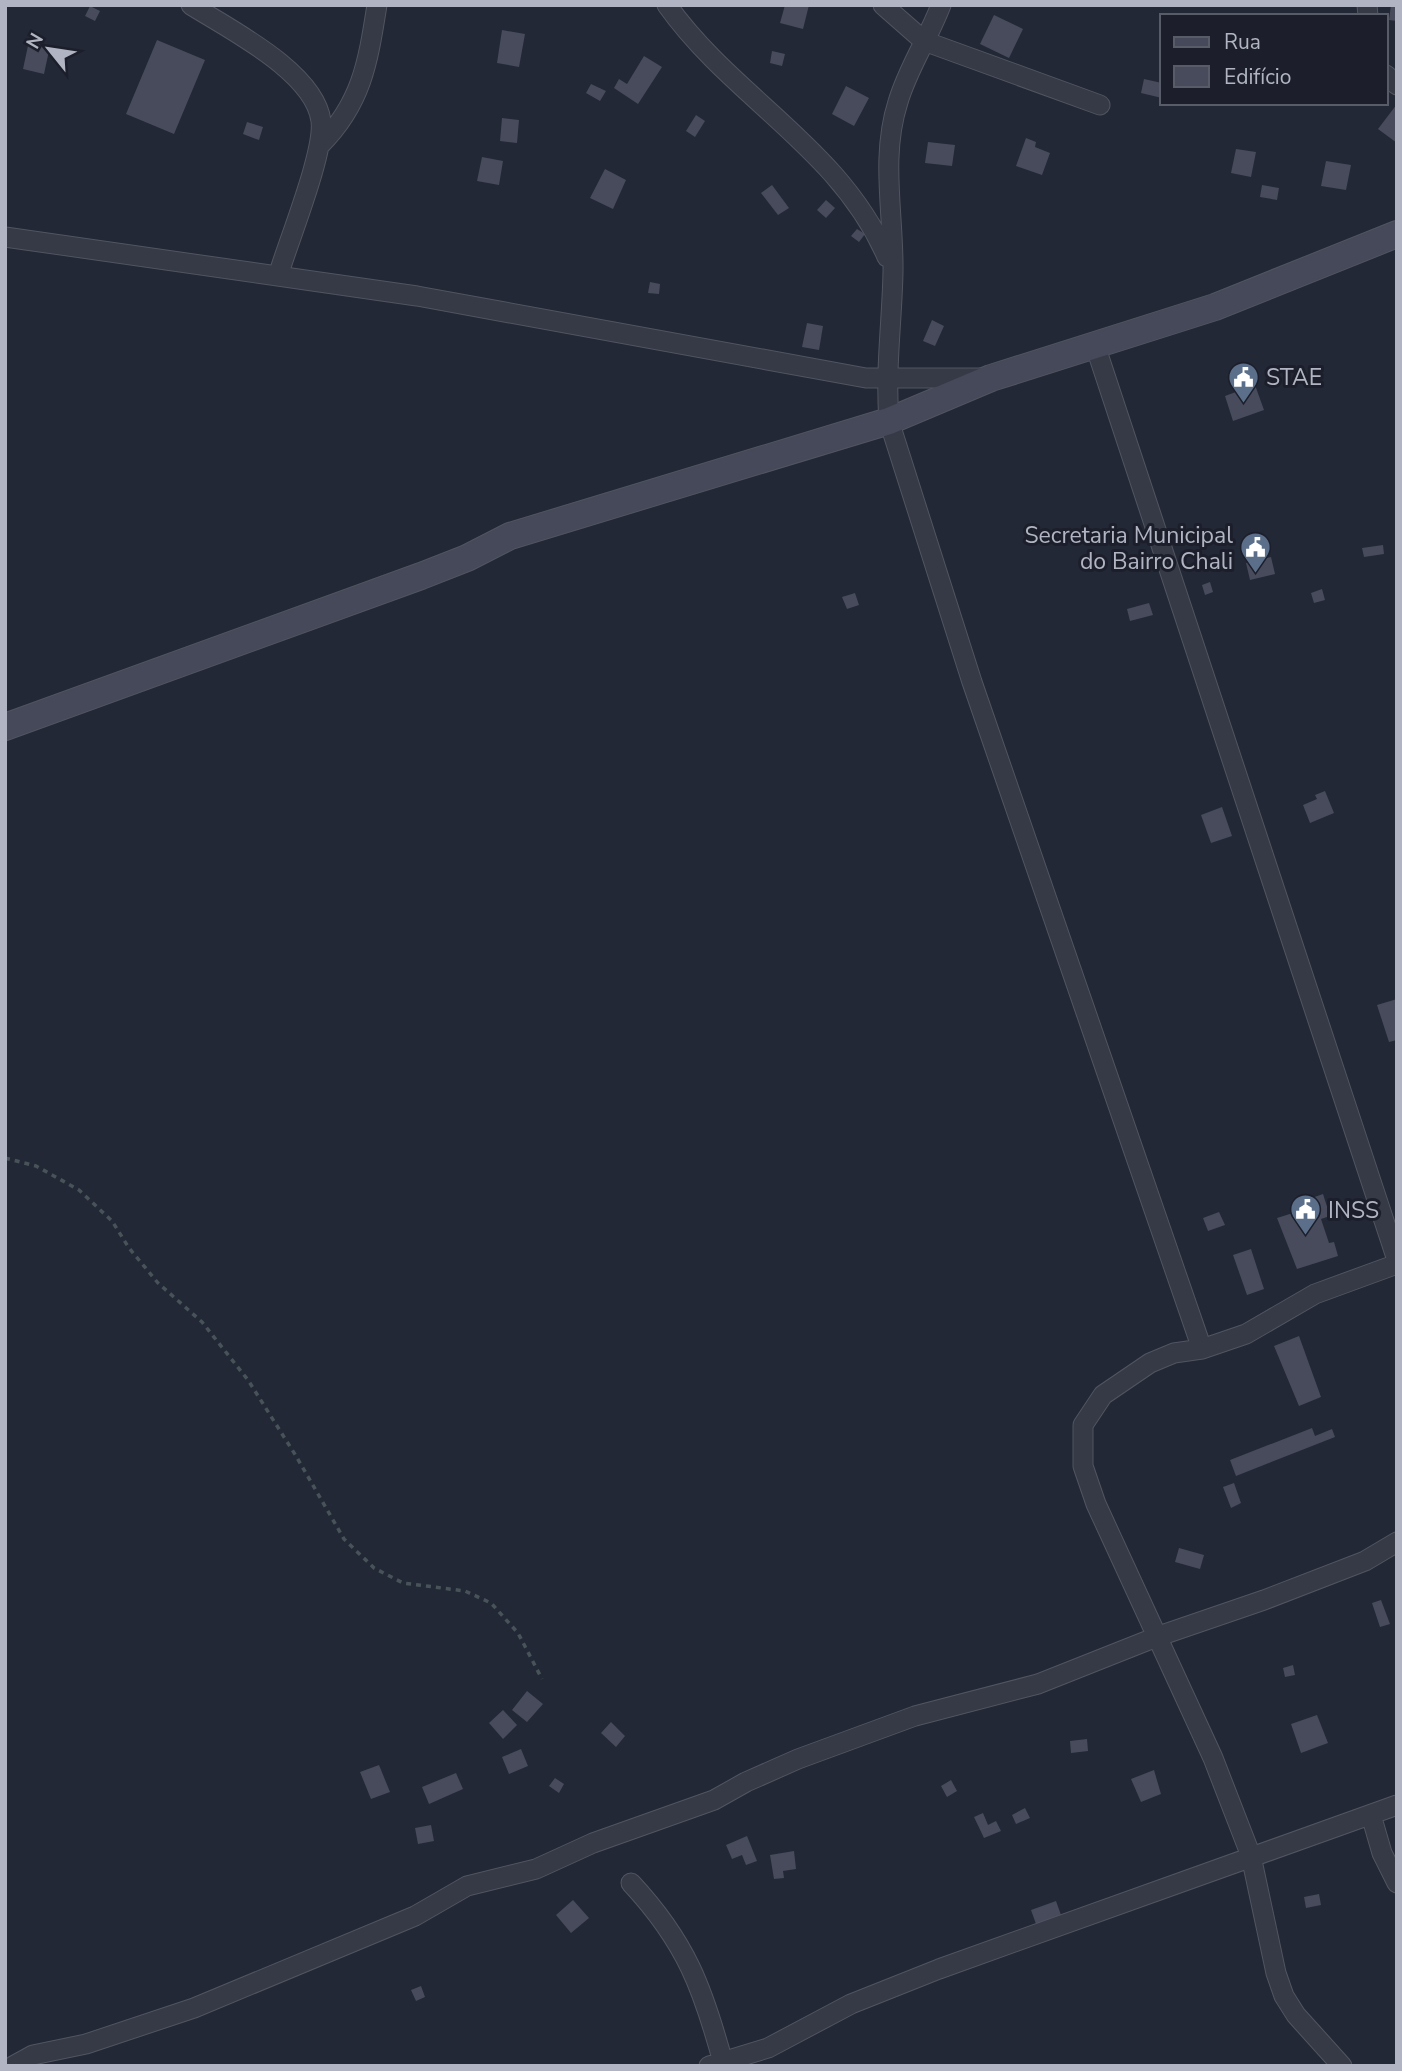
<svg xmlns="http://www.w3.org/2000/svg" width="1402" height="2071" font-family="'Nunito Sans',sans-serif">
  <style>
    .building { fill: #474b5c }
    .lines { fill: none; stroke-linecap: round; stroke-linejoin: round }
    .street-casing { stroke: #515561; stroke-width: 21 }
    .secondary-casing { stroke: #515561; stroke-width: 28 }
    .path { stroke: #475359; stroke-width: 3.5; stroke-dasharray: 5 5; stroke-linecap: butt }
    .street { stroke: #363a47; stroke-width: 19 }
    .secondary { stroke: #454959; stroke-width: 26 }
    .labels { text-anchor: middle; stroke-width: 6; stroke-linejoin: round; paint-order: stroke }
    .poi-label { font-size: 23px; fill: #b1b5c3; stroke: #1c1f2b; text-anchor: start }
  </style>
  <rect width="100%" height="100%" fill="#232836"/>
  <path class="building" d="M 785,5 L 809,5 L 803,29 L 780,23 Z
    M 1391,5 L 1397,5 L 1397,21 L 1389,20 Z
    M 90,6 L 100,11 L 95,21 L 85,16 Z
    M 994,15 L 1023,29 L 1009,58 L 980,44 Z
    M 502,30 L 525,34 L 519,67 L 497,63 Z
    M 157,40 L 205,60 L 174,134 L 126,114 Z
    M 29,41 L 50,46 L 44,74 L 23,69 Z
    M 772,51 L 785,54 L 782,66 L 770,63 Z
    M 644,56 L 662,67 L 638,104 L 614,88 L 619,79 L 627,84 Z
    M 1144,79 L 1162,83 L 1162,98 L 1141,93 Z
    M 591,84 L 606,91 L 600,101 L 586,93 Z
    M 846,86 L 869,98 L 854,126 L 832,114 Z
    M 1397,104 L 1397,143 L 1378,129 Z
    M 696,115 L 705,121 L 695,137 L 686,131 Z
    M 502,118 L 519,120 L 517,143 L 500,141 Z
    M 247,122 L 263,127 L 259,140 L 243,134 Z
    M 1026,138 L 1036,142 L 1035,147 L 1050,153 L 1042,175 L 1016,166 Z
    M 928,142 L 955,145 L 952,166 L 925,163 Z
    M 1236,149 L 1256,152 L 1251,177 L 1231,173 Z
    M 482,157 L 503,161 L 499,185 L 477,181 Z
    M 1326,161 L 1351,165 L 1346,190 L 1321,186 Z
    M 605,169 L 626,180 L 613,209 L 590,198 Z
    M 772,185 L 789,208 L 778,215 L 761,193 Z
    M 1262,185 L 1279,188 L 1277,200 L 1260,197 Z
    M 826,200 L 835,208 L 826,218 L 817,210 Z
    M 857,229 L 865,234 L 859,242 L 851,236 Z
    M 650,282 L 660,284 L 659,294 L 648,293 Z
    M 932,320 L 944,326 L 935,346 L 923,341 Z
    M 807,323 L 823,326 L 819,350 L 802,347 Z
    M 1255,385 L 1264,410 L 1233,421 L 1225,396 Z
    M 1383,545 L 1384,554 L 1364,557 L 1362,548 Z
    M 1271,557 L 1275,574 L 1250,580 L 1246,563 Z
    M 1210,582 L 1213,592 L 1205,595 L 1202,585 Z
    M 1322,589 L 1325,600 L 1314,603 L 1311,593 Z
    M 855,593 L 859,605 L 847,609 L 842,597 Z
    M 1149,603 L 1153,615 L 1130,621 L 1127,609 Z
    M 1325,791 L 1334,813 L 1310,823 L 1303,805 L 1317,799 L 1315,795 Z
    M 1222,807 L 1232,836 L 1211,843 L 1201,815 Z
    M 1397,999 L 1397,1040 L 1389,1042 L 1377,1005 Z
    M 1323,1194 L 1330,1216 L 1321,1219 L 1329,1243 L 1334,1242 L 1338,1256 L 1297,1269 L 1277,1218 L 1312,1207 L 1309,1199 Z
    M 1219,1212 L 1225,1225 L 1208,1231 L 1203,1218 Z
    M 1251,1249 L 1264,1289 L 1247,1295 L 1233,1255 Z
    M 1299,1336 L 1321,1397 L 1299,1406 L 1274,1346 Z
    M 1312,1428 L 1315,1436 L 1332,1429 L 1335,1437 L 1236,1476 L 1230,1460 Z
    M 1234,1483 L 1241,1503 L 1231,1508 L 1223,1487 Z
    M 1179,1548 L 1204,1555 L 1200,1569 L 1175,1562 Z
    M 1381,1600 L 1390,1624 L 1380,1627 L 1372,1603 Z
    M 1293,1665 L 1295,1675 L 1285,1677 L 1283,1668 Z
    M 527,1691 L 543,1704 L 527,1722 L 512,1710 Z
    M 503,1710 L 517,1725 L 503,1739 L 489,1723 Z
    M 1317,1715 L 1328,1743 L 1301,1753 L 1291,1724 Z
    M 611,1722 L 625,1736 L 616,1747 L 601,1733 Z
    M 1087,1739 L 1088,1751 L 1071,1753 L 1070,1741 Z
    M 521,1749 L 528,1766 L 509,1774 L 502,1757 Z
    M 379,1765 L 390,1792 L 371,1799 L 360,1772 Z
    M 1154,1770 L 1161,1794 L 1141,1802 L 1131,1779 Z
    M 456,1773 L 463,1789 L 429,1804 L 422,1787 Z
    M 555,1778 L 564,1784 L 559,1793 L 549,1786 Z
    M 951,1780 L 957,1791 L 947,1797 L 941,1786 Z
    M 1025,1808 L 1030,1818 L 1016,1824 L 1012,1815 Z
    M 983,1813 L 988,1825 L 996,1821 L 1001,1831 L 984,1838 L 974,1817 Z
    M 431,1825 L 434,1841 L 418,1844 L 415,1828 Z
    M 747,1836 L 757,1861 L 746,1865 L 742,1855 L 732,1859 L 726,1845 Z
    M 794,1851 L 796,1869 L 783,1871 L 784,1878 L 774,1879 L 770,1855 Z
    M 1319,1894 L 1321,1905 L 1306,1908 L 1304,1897 Z
    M 573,1900 L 589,1918 L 571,1933 L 556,1915 Z
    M 1056,1901 L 1061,1915 L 1036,1924 L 1031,1910 Z
    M 421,1986 L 425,1997 L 416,2001 L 411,1990 Z"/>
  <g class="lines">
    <defs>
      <path id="street" d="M 191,5 C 229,29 315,72 321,121 C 325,152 288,242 278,276
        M 667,5 C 733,98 840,148 887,257
        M 883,5 L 924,41 L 1100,105
        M 941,5 C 928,39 908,68 898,102 C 880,158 894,215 893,272 C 892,322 885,370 889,421 L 972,682 L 1202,1349
        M 1367,5 L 1368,16
        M 1386,75 L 1397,85
        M 320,145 C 362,103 368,62 377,5
        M 5,237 L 417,296 L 866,378 L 983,378
        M 1095,345 L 1397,1260
        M 1371,1815 L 1382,1853 L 1397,1883
        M 631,1883 C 686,1942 703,1988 724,2066
        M 13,2066 L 33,2055 L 86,2044 L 194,2008 L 415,1916 L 467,1886 L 536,1869 L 593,1843 L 714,1800 L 746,1782 L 798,1759 L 915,1716 L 1038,1684 L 1159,1636 L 1264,1600 L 1365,1561 L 1397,1542
        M 709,2066 L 768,2048 L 851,2004 L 939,1969 L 1397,1805
        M 1342,2066 L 1296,2015 L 1284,1996 L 1276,1973 L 1251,1856 L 1213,1758 L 1096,1504 L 1083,1466 L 1083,1425 L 1103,1395 L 1150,1363 L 1174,1353 L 1202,1349 L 1246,1334 L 1315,1294 L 1397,1264"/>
      <path id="secondary" d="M 5,727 L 421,576 L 467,558 L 510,536 L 889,421 L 991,378 L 1215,307 L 1397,234"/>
    </defs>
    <use href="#street" class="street-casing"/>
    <use href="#secondary" class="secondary-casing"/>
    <path class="path" d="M 5,1158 L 36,1166 L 79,1190 L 112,1221 L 129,1248 L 158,1283 L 202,1322 L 248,1380 L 296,1456 L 344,1539 L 374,1568 L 403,1583 L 465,1591 L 491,1603 L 518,1633 L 542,1679"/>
    <use href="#street" class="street"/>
    <use href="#secondary" class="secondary"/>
  </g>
  <defs>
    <symbol id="civic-pin" viewBox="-11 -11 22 30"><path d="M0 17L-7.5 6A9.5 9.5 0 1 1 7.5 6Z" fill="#5c6f8a" stroke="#1c1f2b"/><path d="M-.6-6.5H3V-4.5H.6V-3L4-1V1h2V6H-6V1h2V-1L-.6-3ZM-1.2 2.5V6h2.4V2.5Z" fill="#fff"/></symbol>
  </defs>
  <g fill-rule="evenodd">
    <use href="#civic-pin" x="1226" y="360" width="35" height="47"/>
    <use href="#civic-pin" x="1238" y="530" width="35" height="47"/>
    <use href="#civic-pin" x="1288" y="1192" width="35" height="47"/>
  </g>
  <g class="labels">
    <g class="poi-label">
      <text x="1266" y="385">STAE</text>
      <text x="1233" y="543" text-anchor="end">Secretaria Municipal<tspan x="1233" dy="26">do Bairro Chali</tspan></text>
      <text x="1328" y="1218">INSS</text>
    </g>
  </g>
  <rect width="1402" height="2071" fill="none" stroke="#b1b5c3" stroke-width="14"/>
  <rect x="1160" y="14" width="228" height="91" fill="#1c1f2b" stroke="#585b68" stroke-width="2"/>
  <rect x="1174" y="37" width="35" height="10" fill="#454959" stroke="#585b68" stroke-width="2"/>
  <text x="1224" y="49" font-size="21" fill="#b1b5c3">Rua</text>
  <rect x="1174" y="66" width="35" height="21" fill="#474b5c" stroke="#585b68" stroke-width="2"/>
  <text x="1224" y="84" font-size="21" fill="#b1b5c3">Edifício</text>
  <g transform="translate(49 49) rotate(300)" stroke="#1c1f2b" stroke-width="5" paint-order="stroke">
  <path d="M0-5L12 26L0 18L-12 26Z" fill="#b1b5c3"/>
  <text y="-10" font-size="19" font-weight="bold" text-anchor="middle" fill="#b1b5c3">N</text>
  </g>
</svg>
